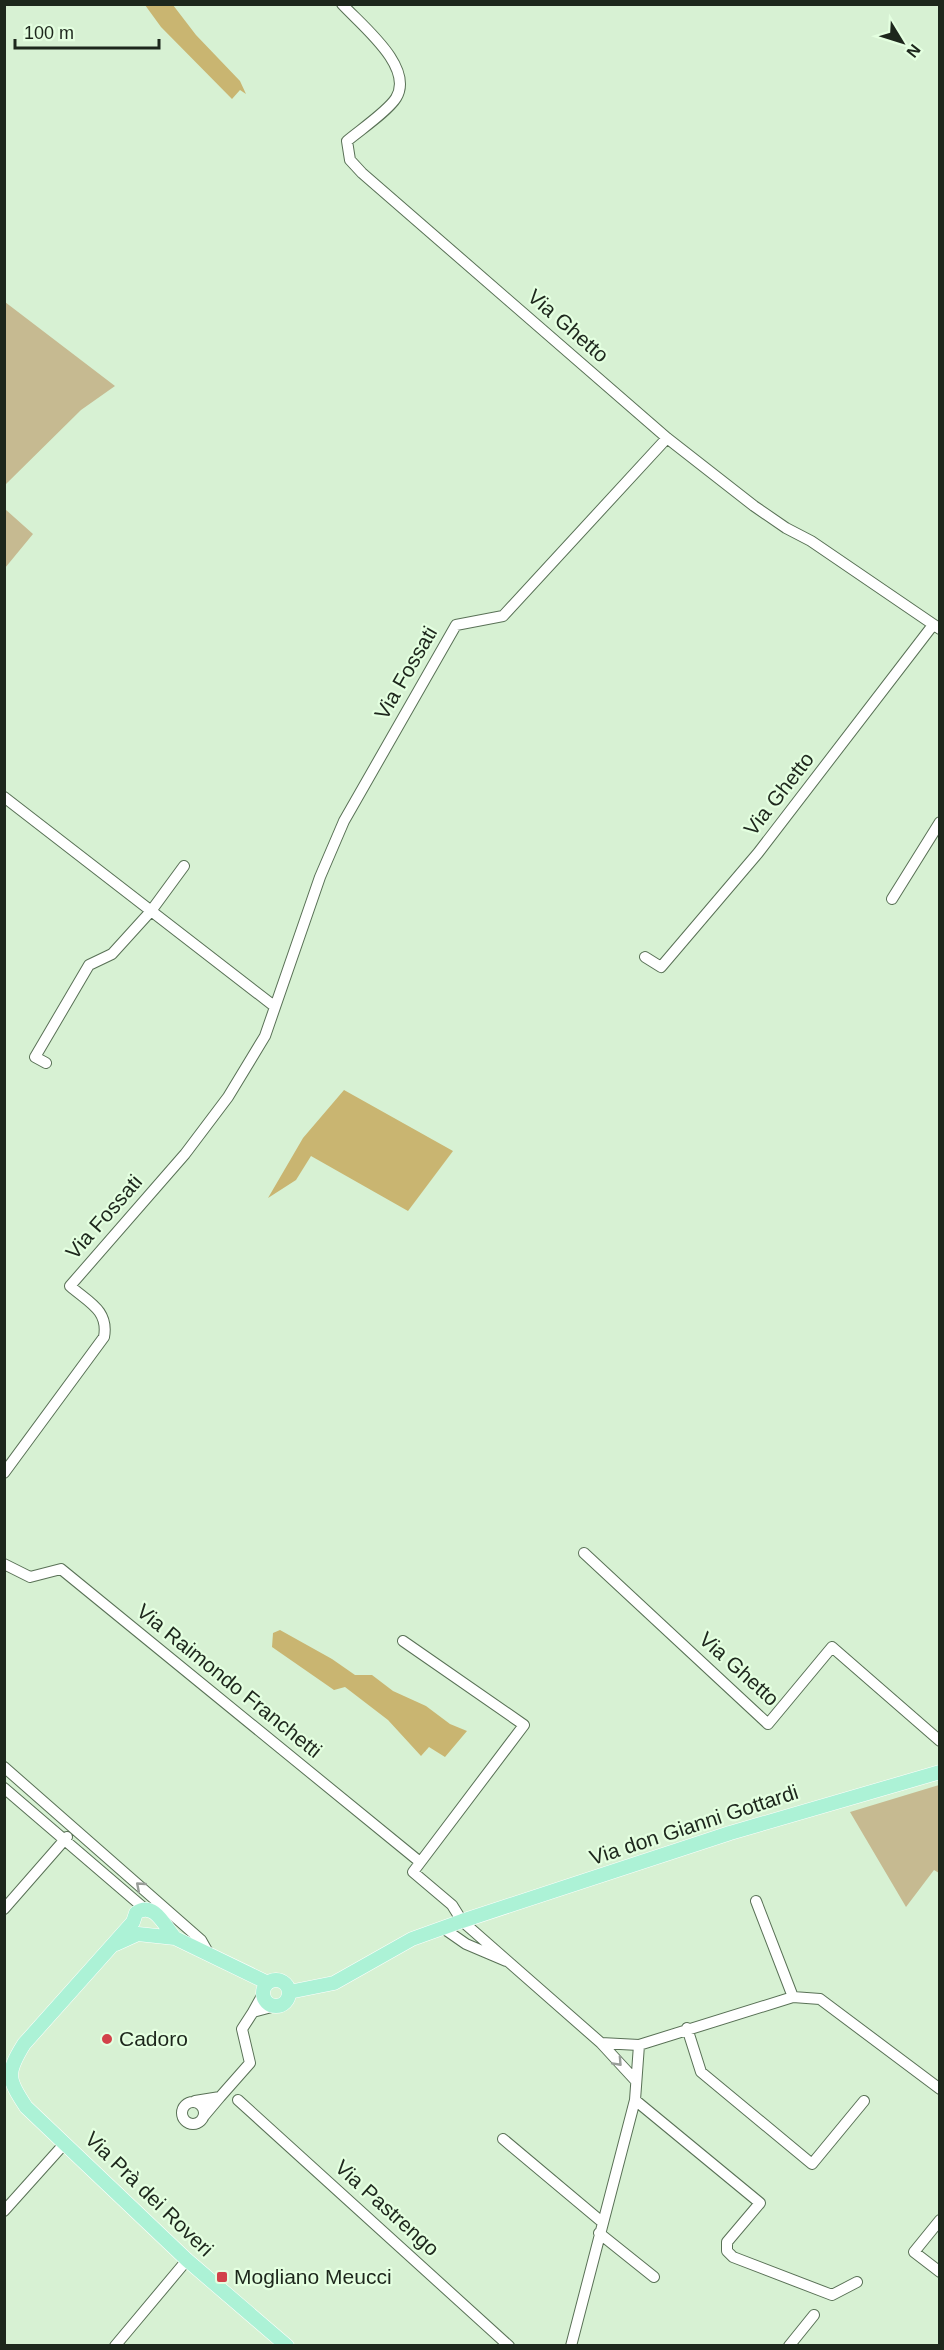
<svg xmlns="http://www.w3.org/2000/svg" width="944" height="2350" font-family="Helvetica,sans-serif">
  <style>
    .green { fill: #c6ba91 }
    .forest { fill: #c9b571 }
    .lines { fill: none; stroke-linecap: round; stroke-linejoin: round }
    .minor-casing { stroke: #597156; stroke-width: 12 }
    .major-casing { stroke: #fff; stroke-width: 15 }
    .minor { stroke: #fff; stroke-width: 10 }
    .major { stroke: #acf2d6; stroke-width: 14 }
    .oneway { stroke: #999e99 }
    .poi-dot { fill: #d2424a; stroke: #e4ffe0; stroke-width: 2 }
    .labels { text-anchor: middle; stroke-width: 4.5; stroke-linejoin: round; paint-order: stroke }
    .street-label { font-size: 21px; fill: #1d271c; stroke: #e4ffe0 }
    .poi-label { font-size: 21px; fill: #1d271c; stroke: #e4ffe0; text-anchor: start }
  </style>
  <rect width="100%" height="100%" fill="#d7f1d3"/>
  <path class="green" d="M 5,302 L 115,386 L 81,410 L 5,485 Z
    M 5,509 L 33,534 L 5,568 Z
    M 939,1785 L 939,1873 L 934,1870 L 906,1907 L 850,1812 Z"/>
  <path class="forest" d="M 145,5 L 173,5 L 196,35 L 240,81 L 246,94 L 240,90 L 232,99 L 161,27 Z
    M 344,1090 L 453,1151 L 408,1211 L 311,1156 L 296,1180 L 268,1198 L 303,1138 Z
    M 280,1630 L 332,1659 L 355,1675 L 372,1675 L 393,1691 L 426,1706 L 450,1724 L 467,1731 L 445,1757 L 429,1747 L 421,1756 L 388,1720 L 345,1687 L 334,1690 L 272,1647 L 273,1633 Z"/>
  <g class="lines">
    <defs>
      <path id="minor" d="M 342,4 C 361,25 415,67 396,98 C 388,111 360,130 347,141 L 350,160 L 362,173 L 667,438 L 754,506 L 786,528 L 811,541 L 940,629
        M 4,797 L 274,1006
        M 892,899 L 940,822
        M 645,957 L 661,967 L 758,853 L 933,625
        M 46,1063 L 35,1057 L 89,965 L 112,954 L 151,911 L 184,866
        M 4,1473 L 104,1337 C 109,1310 88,1302 70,1286 L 185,1154 L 228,1097 L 265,1036 L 320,877 L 344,821 L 456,625 L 503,616 L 667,438
        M 584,1553 L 768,1724 L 832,1647 L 940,1741
        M 4,1564 L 30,1577 L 61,1569 L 420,1862
        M 403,1641 L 524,1725 L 413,1872 L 452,1905 L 462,1921 L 601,2043 L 639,2045 L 793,1997 L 756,1901
        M 4,1767 L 201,1940 L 210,1956
        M 4,1788 L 145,1909
        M 4,1909 L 67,1837
        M 443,1928 L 466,1944 L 506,1961
        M 263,1994 L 253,2012 L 279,2005
        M 793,1997 L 820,1999 L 940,2089
        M 687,2028 L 701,2072 L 812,2164 L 864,2101
        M 601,2043 L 636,2081
        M 220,2097 L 250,2063 L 242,2029 L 253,2012
        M 238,2100 L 509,2346
        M 635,2100 L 760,2203 L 727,2242 L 727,2251 L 733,2257 L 832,2295 L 857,2282
        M 195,2101 L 220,2097 L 204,2116
        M182 2113a11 11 0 1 1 22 0a11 11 0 1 1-22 0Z
        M 503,2139 L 602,2222
        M 4,2211 L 65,2143
        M 940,2220 L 914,2252 L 940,2272
        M 599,2233 L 654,2277
        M 115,2346 L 187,2260
        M 571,2346 L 635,2100 L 639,2045
        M 789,2346 L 814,2315"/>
      <path id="major" d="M 175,1938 C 165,1927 154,1900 136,1913 L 133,1922 L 24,2044 C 6,2073 7,2078 26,2107 L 187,2260 L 287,2346
        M 116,1944 L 138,1934 L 175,1938 L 268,1983
        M263 1993a13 13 0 1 1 26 0a13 13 0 1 1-26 0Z
        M 289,1992 L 334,1983 L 412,1939 L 462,1921 L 730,1833 L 940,1772"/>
    </defs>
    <use href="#minor" class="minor-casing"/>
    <use href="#major" class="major-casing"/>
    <use href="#minor" class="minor"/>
    <use href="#major" class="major"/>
  </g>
  <defs><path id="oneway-chevron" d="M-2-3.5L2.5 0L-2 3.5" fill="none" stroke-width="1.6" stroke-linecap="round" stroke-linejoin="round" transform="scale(1.5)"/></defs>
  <g class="oneway">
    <use href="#oneway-chevron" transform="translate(140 1886) rotate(-139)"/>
    <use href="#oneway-chevron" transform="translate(618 2062) rotate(47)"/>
  </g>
  <g class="poi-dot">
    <circle cx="107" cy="2039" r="6"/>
    <rect x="216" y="2271" width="12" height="12" rx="3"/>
  </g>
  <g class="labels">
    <g class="street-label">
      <text transform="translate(568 326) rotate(41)" y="7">Via Ghetto</text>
      <text transform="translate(406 673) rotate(-60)" y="7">Via Fossati</text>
      <text transform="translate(779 794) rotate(-52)" y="7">Via Ghetto</text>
      <text transform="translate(104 1217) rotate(-49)" y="7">Via Fossati</text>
      <text transform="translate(739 1669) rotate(42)" y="7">Via Ghetto</text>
      <text transform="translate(229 1681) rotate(39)" y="7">Via Raimondo Franchetti</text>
      <text transform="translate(694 1825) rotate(-18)" y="7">Via don Gianni Gottardi</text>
      <text transform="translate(149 2194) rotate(44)" y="7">Via Prà dei Roveri</text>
      <text transform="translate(387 2208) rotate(42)" y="7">Via Pastrengo</text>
    </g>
    <g class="poi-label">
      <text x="119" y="2046">Cadoro</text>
      <text x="234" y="2284">Mogliano Meucci</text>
    </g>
  </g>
  <rect width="944" height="2350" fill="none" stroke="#1d271c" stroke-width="12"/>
  <g transform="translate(902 42) rotate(128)" stroke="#e4ffe0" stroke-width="4.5" paint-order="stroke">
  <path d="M0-4.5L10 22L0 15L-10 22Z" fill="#1d271c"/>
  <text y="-9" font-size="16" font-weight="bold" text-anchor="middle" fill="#1d271c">N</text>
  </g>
  <path d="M15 39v9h144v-9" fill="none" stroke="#1d271c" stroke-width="3"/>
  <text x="24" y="39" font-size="18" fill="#1d271c" stroke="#e4ffe0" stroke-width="4.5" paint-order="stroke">100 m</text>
</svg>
